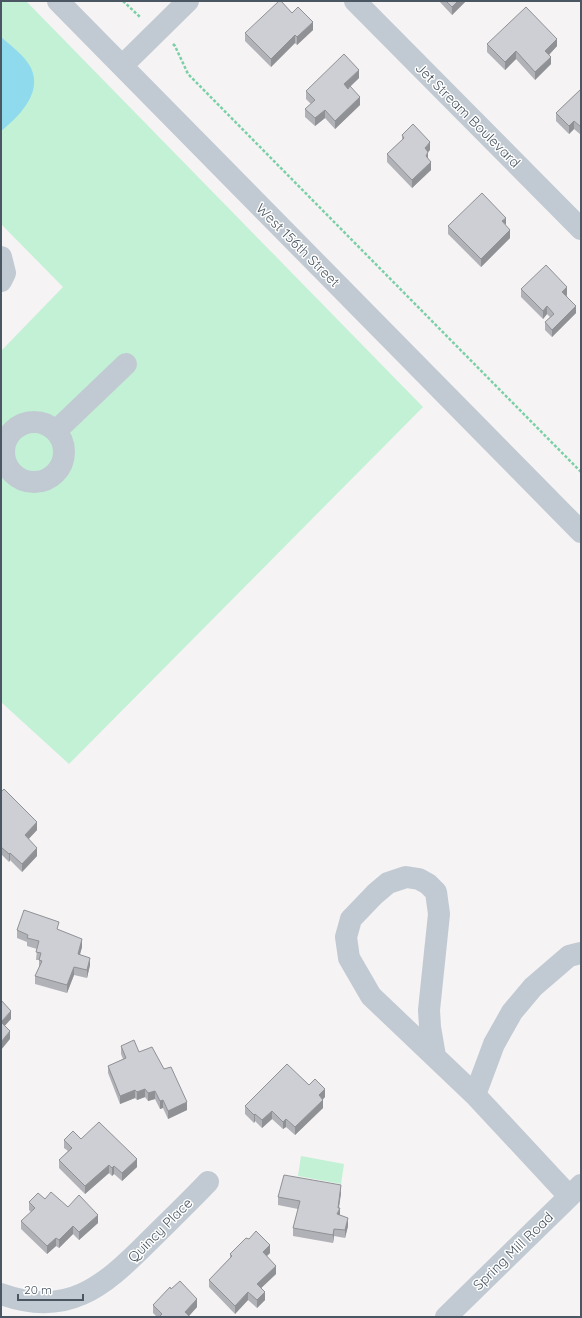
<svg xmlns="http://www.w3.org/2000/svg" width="582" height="1318" font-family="Quicksand,sans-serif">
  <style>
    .green { fill: #c3f1d5 }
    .water { fill: #90daee }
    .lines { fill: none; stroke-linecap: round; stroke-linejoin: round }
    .path { stroke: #7ad0a6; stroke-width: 2.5; stroke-dasharray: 3 2; stroke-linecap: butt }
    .minor { stroke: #c1cad2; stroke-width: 22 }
    .wall { fill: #b0b2b7 }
    .shaded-wall { fill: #909195 }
    .building { fill: #cdcfd5; stroke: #909195 }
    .labels { text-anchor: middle; stroke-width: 3; stroke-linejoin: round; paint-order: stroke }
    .street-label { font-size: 14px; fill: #4a5661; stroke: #fff }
  </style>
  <rect width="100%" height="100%" fill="#f5f3f3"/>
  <path class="green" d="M 1,1 L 26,1 L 423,407 L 69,764 L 1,702 L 1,351 L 63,287 L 1,224 Z
    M 301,1156 L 344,1164 L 341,1184 L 298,1176 Z"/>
  <path class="water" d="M 1,37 C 10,45 21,53 28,63 C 46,89 21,115 1,131 Z"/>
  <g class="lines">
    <path class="path" d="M 123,1 L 140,17
      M 173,44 L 175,46 L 188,74 L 581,472"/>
    <path class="minor" d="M 58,1 L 581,532
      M 355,1 L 581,229
      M 122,66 L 188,1
      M 1,257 L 5,273 L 1,281
      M4 452a30 30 0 1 1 60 0a30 30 0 1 1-60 0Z
      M 56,431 L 126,364
      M 435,1056 L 430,1027 L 429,1010 L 439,914 L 436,892 L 428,884 L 419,879 L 406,877 L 388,883 L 375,894 L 351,919 L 346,937 L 349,958 L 371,996 L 475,1095 L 569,1196
      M 475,1095 L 494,1044 L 512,1012 L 533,987 L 569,956 L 581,953
      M 1,1294 C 67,1318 103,1287 147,1243 C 167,1223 188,1203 208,1182
      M 446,1317 L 581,1185"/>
  </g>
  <path class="wall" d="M 439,1 L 466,1 L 452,15 Z
    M 292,13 L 313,30 L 297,45 L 295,43 L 271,67 L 245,41 L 245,33 Z
    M 487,44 L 557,46 L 549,55 L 551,64 L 535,80 L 516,59 L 505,70 L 487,52 Z
    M 359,78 L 348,89 L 360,105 L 335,129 L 325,118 L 315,126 L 305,117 L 305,109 L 311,104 L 306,99 L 306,91 Z
    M 581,89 L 581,135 L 574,129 L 569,134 L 556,121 L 556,113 Z
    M 402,135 L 430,150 L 428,152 L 428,158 L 431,170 L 412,188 L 387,162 L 387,154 L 402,140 Z
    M 505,225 L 510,238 L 481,267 L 448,234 L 448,226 Z
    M 521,289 L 567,295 L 567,296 L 576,313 L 552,337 L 545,330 L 545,322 L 550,317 L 547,314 L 543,319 L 521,297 Z
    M 1,792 L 37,830 L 28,839 L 37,856 L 22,872 L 10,860 L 9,862 L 1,854 Z
    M 17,930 L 59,930 L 82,947 L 80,954 L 90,965 L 87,978 L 74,975 L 67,993 L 35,984 L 35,976 L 39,968 L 39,960 L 36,960 L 37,949 L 27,946 L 27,942 L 17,938 Z
    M 121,1046 L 139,1052 L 164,1069 L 187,1110 L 168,1119 L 163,1108 L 160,1109 L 155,1099 L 148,1101 L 145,1097 L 137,1100 L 135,1098 L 120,1104 L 108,1073 L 108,1066 L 123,1059 L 121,1054 Z
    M 309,1085 L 325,1097 L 323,1099 L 323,1108 L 295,1135 L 286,1127 L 283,1129 L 272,1119 L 262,1128 L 255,1121 L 254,1123 L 245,1114 L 245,1106 Z
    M 81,1139 L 137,1167 L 122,1181 L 114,1174 L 112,1176 L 109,1173 L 85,1194 L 59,1168 L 59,1160 L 68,1151 L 64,1148 L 64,1140 Z
    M 341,1193 L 339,1208 L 340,1215 L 348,1226 L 345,1238 L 334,1236 L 333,1243 L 293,1236 L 293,1228 L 298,1209 L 278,1205 L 278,1197 Z
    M 45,1199 L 68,1207 L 98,1223 L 79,1240 L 73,1234 L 59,1248 L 56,1246 L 47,1254 L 21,1229 L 21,1221 L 31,1212 L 29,1210 L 29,1202 Z
    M 270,1253 L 266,1256 L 276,1274 L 261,1288 L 265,1300 L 257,1308 L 248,1300 L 235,1314 L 209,1287 L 209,1280 L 230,1258 L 230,1254 Z
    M 171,1289 L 197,1307 L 189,1316 L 190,1317 L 157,1317 L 153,1313 L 153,1305 Z"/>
  <path class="shaded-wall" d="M 458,1 L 466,1 L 452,15 L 452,7 Z
    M 313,22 L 313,30 L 297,45 L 297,37 Z
    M 295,35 L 295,43 L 271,67 L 271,59 Z
    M 557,39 L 557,46 L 545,59 L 545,51 Z
    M 516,51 L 516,59 L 505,70 L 505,62 Z
    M 551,57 L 551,64 L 535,80 L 535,72 Z
    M 359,70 L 359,78 L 344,92 L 344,84 Z
    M 360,97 L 360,105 L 335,129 L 335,121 Z
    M 325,110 L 325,118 L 315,126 L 315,118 Z
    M 574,121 L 574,129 L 569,134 L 569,126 Z
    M 430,142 L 430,150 L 425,155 L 425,148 Z
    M 428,152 L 428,160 L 426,156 Z
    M 431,162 L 431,170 L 412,188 L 412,180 Z
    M 506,218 L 506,225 L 502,221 Z
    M 510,230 L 510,238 L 481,267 L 481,259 Z
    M 567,287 L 567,295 L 562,299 L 562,292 Z
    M 547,306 L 547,314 L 543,319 L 543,311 Z
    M 576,306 L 576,313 L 552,337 L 552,330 Z
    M 37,822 L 37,830 L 25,843 L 25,835 Z
    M 37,848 L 37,856 L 22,872 L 22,864 Z
    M 10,853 L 10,860 L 9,862 L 9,854 Z
    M 82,939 L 82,947 L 78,961 L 78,954 Z
    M 90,958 L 90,965 L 87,978 L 87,970 Z
    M 74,967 L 74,975 L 67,993 L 67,985 Z
    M 11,1011 L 11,1019 L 1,1030 L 1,1022 Z
    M 10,1031 L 10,1039 L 1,1050 L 1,1042 Z
    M 145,1089 L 145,1097 L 137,1100 L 137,1092 Z
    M 325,1089 L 325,1097 L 319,1103 L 319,1095 Z
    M 135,1090 L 135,1098 L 120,1104 L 120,1096 Z
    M 155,1091 L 155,1099 L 148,1101 L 148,1093 Z
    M 163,1100 L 163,1108 L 160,1109 L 160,1101 Z
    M 323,1100 L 323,1108 L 295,1135 L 295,1127 Z
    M 187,1102 L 187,1110 L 168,1119 L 168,1111 Z
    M 272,1111 L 272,1119 L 262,1128 L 262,1120 Z
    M 255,1114 L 255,1121 L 254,1123 L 254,1115 Z
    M 286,1119 L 286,1127 L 283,1129 L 283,1122 Z
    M 137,1159 L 137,1167 L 122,1181 L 122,1173 Z
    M 109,1165 L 109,1173 L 85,1194 L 85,1186 Z
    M 114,1166 L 114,1174 L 112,1176 L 112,1168 Z
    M 341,1185 L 341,1193 L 338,1213 L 340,1208 L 340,1216 L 337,1222 L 338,1208 Z
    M 98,1215 L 98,1223 L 79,1240 L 79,1232 Z
    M 348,1218 L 348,1226 L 345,1238 L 345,1230 Z
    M 73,1226 L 73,1234 L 59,1248 L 59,1240 Z
    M 334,1229 L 334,1236 L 333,1243 L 333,1235 Z
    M 56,1238 L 56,1246 L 47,1254 L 47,1246 Z
    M 270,1245 L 270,1253 L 263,1260 L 263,1252 Z
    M 276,1266 L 276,1274 L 257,1292 L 257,1284 Z
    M 248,1292 L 248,1300 L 235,1314 L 235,1306 Z
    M 265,1292 L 265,1300 L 257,1308 L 257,1300 Z
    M 197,1299 L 197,1307 L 188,1317 L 185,1312 Z"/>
  <path class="building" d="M 279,1 L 281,1 L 292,13 L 298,7 L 313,22 L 297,37 L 295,35 L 271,59 L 245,33 Z
    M 446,1 L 458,1 L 452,7 Z
    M 526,7 L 557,39 L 545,51 L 551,57 L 535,72 L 516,51 L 505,62 L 487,44 Z
    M 344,54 L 359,70 L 344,84 L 348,89 L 350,86 L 360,97 L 335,121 L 325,110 L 315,118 L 305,109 L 315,100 L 306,91 Z
    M 581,89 L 581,127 L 574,121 L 569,126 L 556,113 Z
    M 413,124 L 430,142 L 425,148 L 428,152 L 426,156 L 431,162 L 412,180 L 387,154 L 404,138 L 402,135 Z
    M 482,193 L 506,218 L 502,221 L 510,230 L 481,259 L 448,226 Z
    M 546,265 L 567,287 L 562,292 L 576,306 L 552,330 L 545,322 L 554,314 L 547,306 L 543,311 L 521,289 Z
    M 4,789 L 37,822 L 25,835 L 37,848 L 22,864 L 10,853 L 9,854 L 1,847 L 1,792 Z
    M 24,910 L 59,922 L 57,929 L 82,939 L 78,954 L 90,958 L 87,970 L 74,967 L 67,985 L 35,976 L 42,961 L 39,960 L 41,953 L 36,952 L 39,941 L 27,938 L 28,935 L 17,930 Z
    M 1,1000 L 11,1011 L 1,1022 L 10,1031 L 1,1042 Z
    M 134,1040 L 139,1052 L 152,1047 L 164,1069 L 171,1067 L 187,1102 L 168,1111 L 163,1100 L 160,1101 L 155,1091 L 148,1093 L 145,1089 L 137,1092 L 135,1090 L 120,1096 L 108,1066 L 126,1058 L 121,1046 Z
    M 287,1064 L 309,1085 L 315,1079 L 325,1089 L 319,1095 L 323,1100 L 295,1127 L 286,1119 L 283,1122 L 272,1111 L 262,1120 L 255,1114 L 254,1115 L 245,1106 Z
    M 99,1122 L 137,1159 L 122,1173 L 114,1166 L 112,1168 L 109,1165 L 85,1186 L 59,1160 L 72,1148 L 64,1140 L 73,1131 L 81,1139 Z
    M 284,1175 L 341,1185 L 338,1208 L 340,1208 L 337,1214 L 348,1218 L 345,1230 L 334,1229 L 333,1235 L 293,1228 L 300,1201 L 278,1197 Z
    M 51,1192 L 68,1207 L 79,1195 L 98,1215 L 79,1232 L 73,1226 L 59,1240 L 56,1238 L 47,1246 L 21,1221 L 35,1208 L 29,1202 L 38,1193 L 45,1199 Z
    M 256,1231 L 270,1245 L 263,1252 L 276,1266 L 257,1284 L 265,1292 L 257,1300 L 248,1292 L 235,1306 L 209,1280 L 232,1256 L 230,1254 L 246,1238 L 249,1239 Z
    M 180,1281 L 197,1299 L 185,1312 L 190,1317 L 159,1317 L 162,1314 L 153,1305 L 170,1287 L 171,1289 Z"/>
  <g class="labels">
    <g class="street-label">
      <text transform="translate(468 115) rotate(45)" y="5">Jet Stream Boulevard</text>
      <text transform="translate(298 245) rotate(45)" y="5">West 156th Street</text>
      <text transform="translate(160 1230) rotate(-45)" y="5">Quincy Place</text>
      <text transform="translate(513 1251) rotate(-44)" y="5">Spring Mill Road</text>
    </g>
  </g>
  <rect width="582" height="1318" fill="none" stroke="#4a5661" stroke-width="4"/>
  <path d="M18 1294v6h65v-6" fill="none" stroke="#4a5661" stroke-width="2"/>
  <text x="24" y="1294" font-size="12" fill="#4a5661" stroke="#ffffff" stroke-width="3" paint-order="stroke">20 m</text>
</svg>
